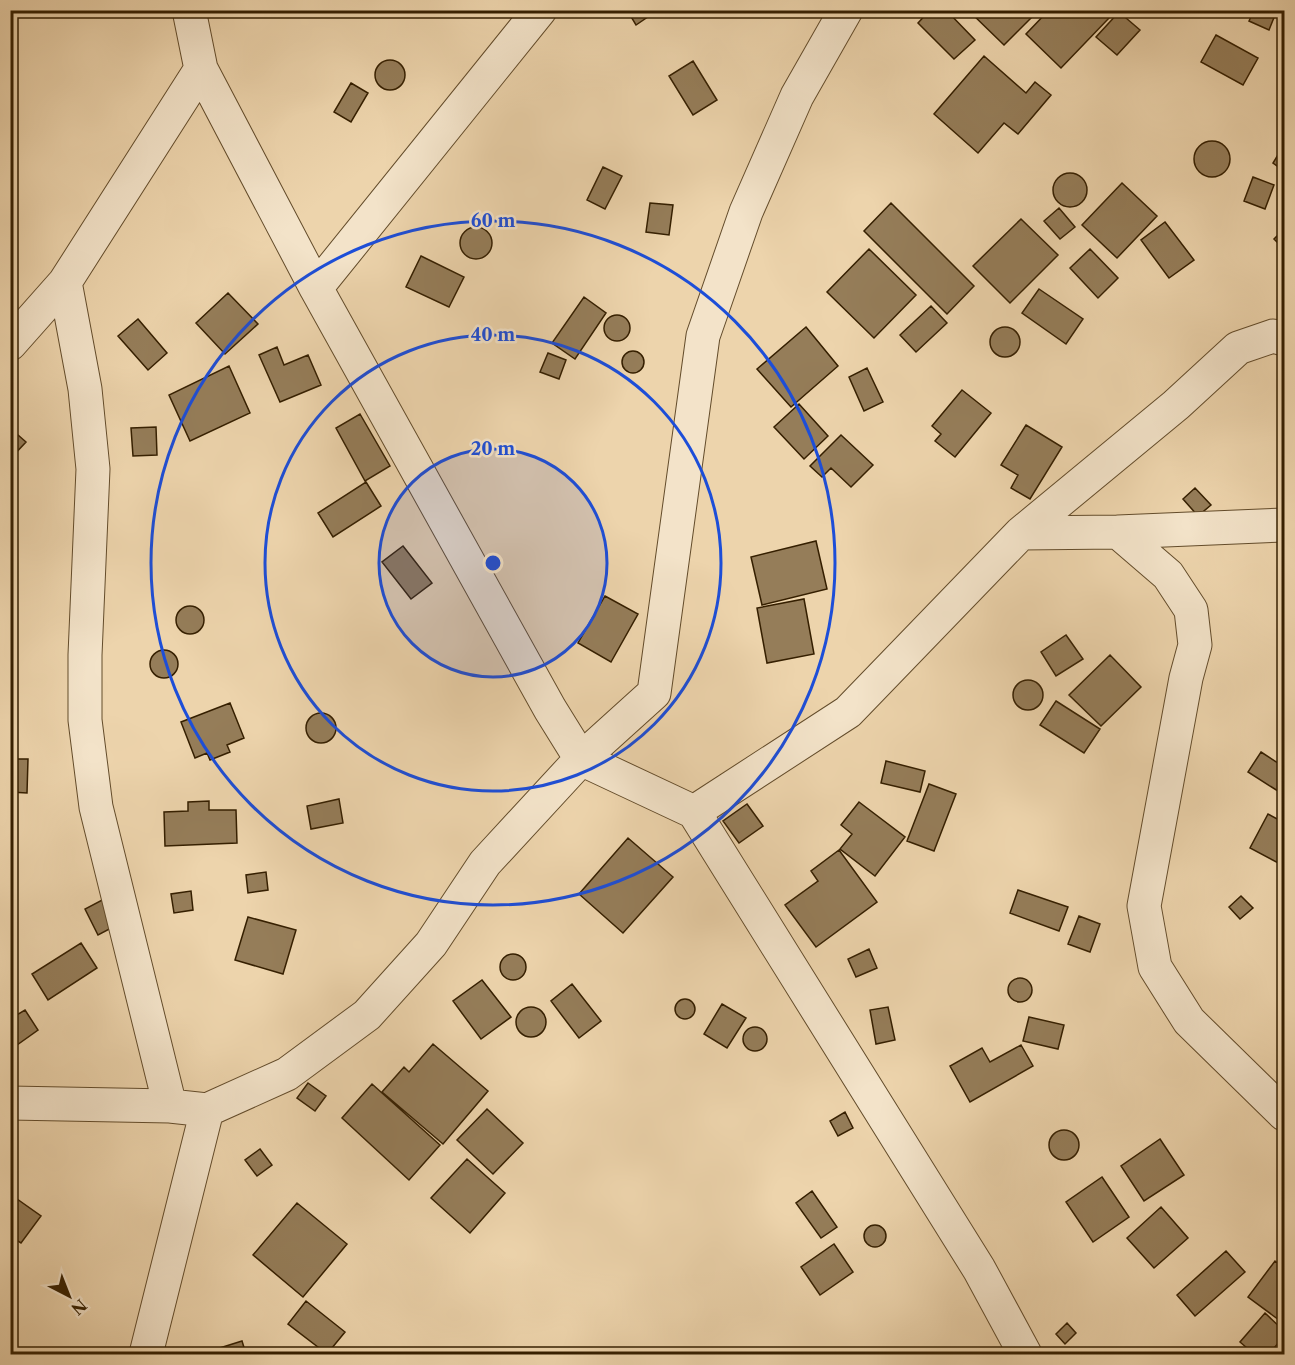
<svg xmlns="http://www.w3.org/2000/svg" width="1295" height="1365" font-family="'Libre Caslon Text',serif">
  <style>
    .building { fill: #957d59; stroke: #351f00; stroke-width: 1.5 }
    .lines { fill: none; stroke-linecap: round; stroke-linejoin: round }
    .minor-casing { stroke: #634c2b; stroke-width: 35 }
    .minor { stroke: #f3e3c9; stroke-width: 33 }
    .ring { fill: none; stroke: #1d4ed8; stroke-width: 3 }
    .centre { fill: #1d4ed8; stroke: #f3e3c9; stroke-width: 3 }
    .ring-label { font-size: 18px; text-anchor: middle; font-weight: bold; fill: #1d4ed8; stroke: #f3e3c9; stroke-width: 5; stroke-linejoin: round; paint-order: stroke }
  </style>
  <rect width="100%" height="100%" fill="#edd4ac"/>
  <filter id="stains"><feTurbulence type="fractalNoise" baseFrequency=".00333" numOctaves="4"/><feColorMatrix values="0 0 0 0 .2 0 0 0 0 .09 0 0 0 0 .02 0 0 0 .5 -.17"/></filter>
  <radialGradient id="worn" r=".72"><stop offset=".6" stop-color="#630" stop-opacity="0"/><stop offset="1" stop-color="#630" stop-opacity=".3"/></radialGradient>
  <path class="building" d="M 627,10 L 658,10 L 636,25 Z
    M 930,10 L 946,10 L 975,40 L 954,59 L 918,23 Z
    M 968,10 L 1023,10 L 1031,18 L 1004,45 Z
    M 1049,10 L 1104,10 L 1110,17 L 1061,68 L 1026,34 Z
    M 1254,10 L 1277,10 L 1269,30 L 1249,21 Z
    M 1119,12 L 1140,30 L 1117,55 L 1096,37 Z
    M 1216,35 L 1258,58 L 1243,85 L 1201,62 Z
    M 984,56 L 1026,93 L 1035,82 L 1051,95 L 1018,134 L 1004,123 L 978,153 L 934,114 Z
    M375 75a15 15 0 1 1 30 0a15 15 0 1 1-30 0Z
    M 693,61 L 717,100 L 693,115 L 669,76 Z
    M 351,83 L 368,93 L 351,122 L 334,112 Z
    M1194 159a18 18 0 1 1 36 0a18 18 0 1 1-36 0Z
    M 1284,145 L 1284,171 L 1273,163 Z
    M 603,167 L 622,176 L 605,209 L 587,200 Z
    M1053 190a17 17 0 1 1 34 0a17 17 0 1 1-34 0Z
    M 1253,177 L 1274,185 L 1265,209 L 1244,201 Z
    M 1122,183 L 1157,216 L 1117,258 L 1082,225 Z
    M 650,203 L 673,205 L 669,235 L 646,232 Z
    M 891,203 L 974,286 L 947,314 L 864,231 Z
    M 1059,208 L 1075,227 L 1060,239 L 1044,221 Z
    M 1021,219 L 1058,255 L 1010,303 L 973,266 Z
    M 1165,222 L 1194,260 L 1169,278 L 1141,240 Z
    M460 243a16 16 0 1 1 32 0a16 16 0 1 1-32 0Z
    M 1284,229 L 1284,249 L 1274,239 Z
    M 869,249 L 916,295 L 874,338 L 827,292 Z
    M 1090,249 L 1118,278 L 1098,298 L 1070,268 Z
    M 421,256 L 464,277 L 449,307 L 406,287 Z
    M 1039,289 L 1083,319 L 1066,344 L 1022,313 Z
    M 228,293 L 258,324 L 225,354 L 196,323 Z
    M 584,297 L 606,313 L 575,359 L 552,343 Z
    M 931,306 L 947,323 L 916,352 L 900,335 Z
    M604 328a13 13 0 1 1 26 0a13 13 0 1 1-26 0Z
    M 138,319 L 167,353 L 148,370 L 118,336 Z
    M990 342a15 15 0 1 1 30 0a15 15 0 1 1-30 0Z
    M 806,327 L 838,366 L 791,407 L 757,369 Z
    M 277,347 L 284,365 L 308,355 L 321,385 L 280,402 L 259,355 Z
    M622 362a11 11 0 1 1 22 0a11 11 0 1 1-22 0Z
    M 548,353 L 566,360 L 559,379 L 540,372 Z
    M 229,366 L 250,413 L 190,441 L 169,395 Z
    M 867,368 L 883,402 L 864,411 L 849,377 Z
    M 962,390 L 991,413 L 955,457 L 935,441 L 941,434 L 932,426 Z
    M 799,404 L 828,436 L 804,459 L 774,427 Z
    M 360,414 L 390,466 L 365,481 L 336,428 Z
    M 1026,425 L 1062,447 L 1030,499 L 1011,488 L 1018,475 L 1001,465 Z
    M 156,427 L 157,455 L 133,456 L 131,428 Z
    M 10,428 L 26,442 L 10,459 Z
    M 841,435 L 873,465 L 851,487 L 831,468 L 822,477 L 810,466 Z
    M 366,482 L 381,506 L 333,537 L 318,513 Z
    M 1195,488 L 1211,505 L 1198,516 L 1183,499 Z
    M 816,541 L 827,589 L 762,605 L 751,557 Z
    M 403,546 L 432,583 L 411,599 L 382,562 Z
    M 605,596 L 638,614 L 611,662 L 578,643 Z
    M 804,599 L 814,654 L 767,663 L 757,608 Z
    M176 620a14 14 0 1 1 28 0a14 14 0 1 1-28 0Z
    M 1066,635 L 1083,659 L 1056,676 L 1041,652 Z
    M150 664a14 14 0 1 1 28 0a14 14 0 1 1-28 0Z
    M 1110,655 L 1141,687 L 1101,726 L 1069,695 Z
    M1013 695a15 15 0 1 1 30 0a15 15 0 1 1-30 0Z
    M 1056,701 L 1100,729 L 1084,753 L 1040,725 Z
    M 230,703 L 244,738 L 227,745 L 230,752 L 210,760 L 207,753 L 195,758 L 181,722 Z
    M306 728a15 15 0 1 1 30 0a15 15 0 1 1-30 0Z
    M 1261,752 L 1284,767 L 1284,788 L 1281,793 L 1248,772 Z
    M 10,759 L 28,759 L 27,793 L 10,792 Z
    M 886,761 L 925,771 L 920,792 L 881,783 Z
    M 929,784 L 956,794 L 934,851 L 907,841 Z
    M 339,799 L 343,823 L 311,829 L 307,806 Z
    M 209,801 L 209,810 L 236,810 L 237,843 L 165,846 L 164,812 L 188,811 L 188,802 Z
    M 859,802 L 905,837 L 875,876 L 840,849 L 852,834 L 841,825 Z
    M 747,804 L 763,826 L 739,843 L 723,821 Z
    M 1284,810 L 1284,866 L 1250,848 L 1268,814 L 1279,820 Z
    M 628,838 L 673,877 L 623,933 L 579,894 Z
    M 839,850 L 877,902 L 816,947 L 785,905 L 818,881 L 811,871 Z
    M 266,872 L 268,890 L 248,893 L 246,875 Z
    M 1018,890 L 1068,907 L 1059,931 L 1010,913 Z
    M 191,891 L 193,910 L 174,913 L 171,894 Z
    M 1241,896 L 1253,908 L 1240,919 L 1229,907 Z
    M 106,898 L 119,924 L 98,935 L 85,909 Z
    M 1079,916 L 1100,924 L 1090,952 L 1068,944 Z
    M 248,917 L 296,930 L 283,974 L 235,960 Z
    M 81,943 L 97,968 L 48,1000 L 32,974 Z
    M 869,949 L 877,968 L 856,977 L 848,959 Z
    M500 967a13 13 0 1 1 26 0a13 13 0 1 1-26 0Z
    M1008 990a12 12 0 1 1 24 0a12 12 0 1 1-24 0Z
    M 482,980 L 511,1017 L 481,1039 L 453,1001 Z
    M 572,984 L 601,1021 L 579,1038 L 551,1001 Z
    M675 1009a10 10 0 1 1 20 0a10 10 0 1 1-20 0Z
    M 722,1004 L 746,1018 L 727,1048 L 704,1034 Z
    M516 1022a15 15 0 1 1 30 0a15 15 0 1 1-30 0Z
    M 888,1007 L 895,1040 L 876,1044 L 870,1010 Z
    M 25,1010 L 38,1030 L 17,1045 L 10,1035 L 10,1019 Z
    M 1029,1017 L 1064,1025 L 1058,1049 L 1023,1041 Z
    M743 1039a12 12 0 1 1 24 0a12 12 0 1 1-24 0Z
    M 433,1044 L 488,1091 L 443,1144 L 382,1092 L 404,1067 L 409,1072 Z
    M 1021,1045 L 1033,1066 L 970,1102 L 950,1066 L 982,1048 L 990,1062 Z
    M 308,1083 L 326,1096 L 315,1111 L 297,1098 Z
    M 372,1084 L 440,1145 L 409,1180 L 342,1118 Z
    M 487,1109 L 523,1143 L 493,1174 L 457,1140 Z
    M 845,1112 L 853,1128 L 838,1136 L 830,1121 Z
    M1049 1145a15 15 0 1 1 30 0a15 15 0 1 1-30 0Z
    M 1160,1139 L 1184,1175 L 1144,1201 L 1121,1166 Z
    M 260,1149 L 272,1165 L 257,1176 L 245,1160 Z
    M 467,1159 L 505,1193 L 470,1233 L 431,1198 Z
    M 1102,1177 L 1129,1217 L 1093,1242 L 1066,1202 Z
    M 812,1191 L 837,1227 L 821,1238 L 796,1203 Z
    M 10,1194 L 41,1216 L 21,1243 L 10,1236 Z
    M 297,1203 L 347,1244 L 303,1297 L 253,1255 Z
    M 1161,1207 L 1188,1238 L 1154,1268 L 1127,1238 Z
    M864 1236a11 11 0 1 1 22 0a11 11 0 1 1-22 0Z
    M 834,1244 L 853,1272 L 820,1295 L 801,1267 Z
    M 1226,1251 L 1245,1272 L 1195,1316 L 1177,1295 Z
    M 1275,1261 L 1284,1268 L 1284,1313 L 1279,1320 L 1248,1297 Z
    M 306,1301 L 345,1332 L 327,1354 L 288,1324 Z
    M 1265,1313 L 1284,1331 L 1284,1336 L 1269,1354 L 1254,1354 L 1240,1342 Z
    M 1067,1323 L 1076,1333 L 1065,1344 L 1056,1334 Z
    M 242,1341 L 246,1354 L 208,1354 L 207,1352 Z"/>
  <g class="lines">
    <defs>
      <path id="minor" d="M 189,10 L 201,69 L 316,288 L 550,709 L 581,759 L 654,693 L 703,336 L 746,212 L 797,96 L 846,10
        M 65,282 L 85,389 L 93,469 L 85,655 L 85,720 L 96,807 L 170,1106
        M 316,288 L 540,10
        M 10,344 L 65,282 L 201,69
        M 1118,532 L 1284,525
        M 1021,533 L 1118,532 L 1168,575 L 1191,610 L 1195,645 L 1186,678 L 1144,906 L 1155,967 L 1189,1021 L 1284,1114
        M 694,812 L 848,712 L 1021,533 L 1176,405 L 1238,348 L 1273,336 L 1284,339
        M 10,1103 L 170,1106 L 207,1110 L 287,1074 L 367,1015 L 431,944 L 485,863 L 581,759 L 694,812 L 979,1269 L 1025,1354
        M 146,1354 L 207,1110"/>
    </defs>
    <use href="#minor" class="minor-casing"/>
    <use href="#minor" class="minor"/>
  </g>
  <circle cx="493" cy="563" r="114" fill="#1d4ed8" fill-opacity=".12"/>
  <g class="ring">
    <circle cx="493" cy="563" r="114"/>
    <circle cx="493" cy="563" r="228"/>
    <circle cx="493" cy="563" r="342"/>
  </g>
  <circle cx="493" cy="563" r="9" class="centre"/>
  <g class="ring-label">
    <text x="493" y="227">60 m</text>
    <text x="493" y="341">40 m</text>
    <text x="493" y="455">20 m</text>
  </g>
  <rect width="1295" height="1365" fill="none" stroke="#edd4ac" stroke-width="36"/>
  <rect x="12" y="12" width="1271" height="1341" fill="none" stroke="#351f00" stroke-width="3"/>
  <rect x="18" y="18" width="1259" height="1329" fill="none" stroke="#351f00" stroke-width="1.5"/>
  <g transform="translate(69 1296) rotate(138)" stroke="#f3e3c9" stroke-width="4.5" paint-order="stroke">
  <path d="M0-4.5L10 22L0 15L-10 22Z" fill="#351f00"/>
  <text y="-9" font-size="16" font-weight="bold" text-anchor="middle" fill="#351f00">N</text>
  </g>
  <rect width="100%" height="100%" filter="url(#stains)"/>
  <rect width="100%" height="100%" fill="url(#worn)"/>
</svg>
